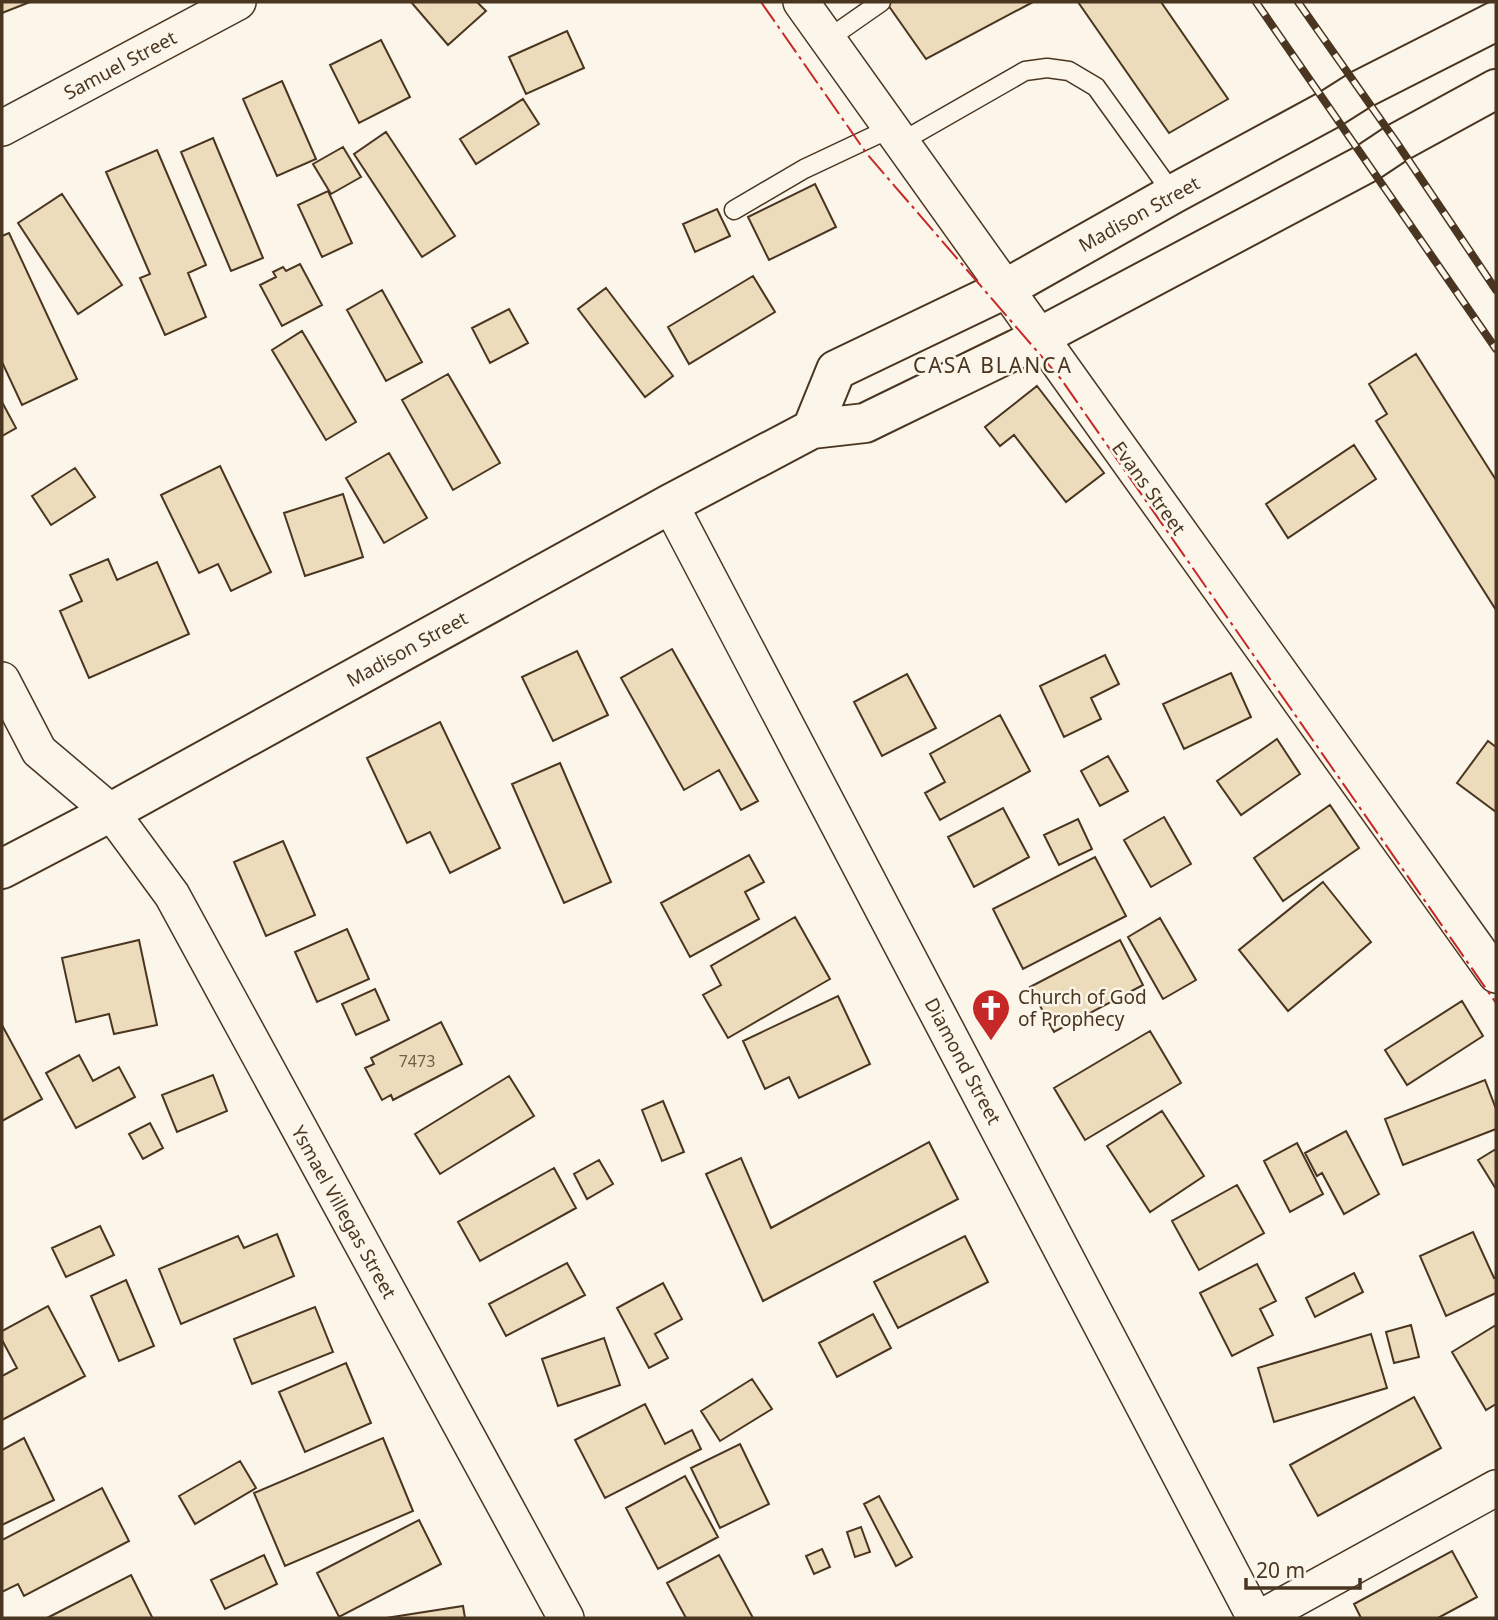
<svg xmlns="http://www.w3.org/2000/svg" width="1498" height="1620" font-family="'Noto Sans',sans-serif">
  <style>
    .building { fill: #ecdcbc; stroke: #4a3520; stroke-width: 2 }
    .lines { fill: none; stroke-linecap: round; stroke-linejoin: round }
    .lane-casing { stroke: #4a3520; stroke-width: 21 }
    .street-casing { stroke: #4a3520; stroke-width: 38 }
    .secondary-casing { stroke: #4a3520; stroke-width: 42 }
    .lane { stroke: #fbf6e9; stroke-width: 18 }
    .street { stroke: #fbf6e9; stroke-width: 35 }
    .secondary { stroke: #fbf6e9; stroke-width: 38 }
    .rail-casing { stroke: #4a3520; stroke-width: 8 }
    .rail { stroke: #fbf6e9; stroke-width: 5; stroke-dasharray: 16; stroke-linecap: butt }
    .power { stroke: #c62828; stroke-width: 2; stroke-dasharray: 24 5 3.5 5; stroke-linecap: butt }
    .labels { text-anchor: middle; stroke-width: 5; stroke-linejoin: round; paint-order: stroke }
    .number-label { font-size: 16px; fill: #725f47 }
    .street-label { font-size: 19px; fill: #4a3520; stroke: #fbf6e9 }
    .poi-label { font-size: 19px; fill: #4a3520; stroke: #fbf6e9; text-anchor: start }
    .neighbourhood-label { font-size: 21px; letter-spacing: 2px; fill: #4a3520; stroke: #fbf6e9 }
  </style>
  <rect width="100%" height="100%" fill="#fbf6e9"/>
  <path class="building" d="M 2,2 L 30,2 L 2,13 Z
    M 411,2 L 477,2 L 486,11 L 448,45 Z
    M 886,2 L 1033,2 L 926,59 Z
    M 1078,2 L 1161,2 L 1228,99 L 1169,133 Z
    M 567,31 L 584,68 L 526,94 L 509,57 Z
    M 381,40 L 410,97 L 359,123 L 330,65 Z
    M 282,81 L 316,159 L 277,176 L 243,99 Z
    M 523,99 L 539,124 L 476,164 L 460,139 Z
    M 386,132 L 455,236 L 422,257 L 354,154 Z
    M 213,138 L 263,258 L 231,271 L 181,152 Z
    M 343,147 L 361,177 L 331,194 L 313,164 Z
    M 157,150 L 206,265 L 188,273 L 206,317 L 165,335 L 140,278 L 150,274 L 106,172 Z
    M 815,184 L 836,227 L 769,260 L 748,217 Z
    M 328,191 L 352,243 L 322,257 L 298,205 Z
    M 62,194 L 122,285 L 78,314 L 18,223 Z
    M 717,209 L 730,236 L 695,252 L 683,224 Z
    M 9,233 L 77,379 L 22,405 L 2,362 L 2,236 Z
    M 300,264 L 322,305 L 282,326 L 260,285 L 276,277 L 273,272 L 283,267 L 286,271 Z
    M 753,276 L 775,312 L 689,364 L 668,327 Z
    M 606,288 L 673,376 L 645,397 L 578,309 Z
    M 382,290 L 422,362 L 386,381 L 347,310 Z
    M 509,309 L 528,343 L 490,363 L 472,328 Z
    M 302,331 L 356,422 L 326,440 L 272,350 Z
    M 1416,354 L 1496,480 L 1496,610 L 1376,421 L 1387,414 L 1369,384 Z
    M 448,374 L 500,463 L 453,490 L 402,400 Z
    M 1037,386 L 1104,473 L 1066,502 L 1014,435 L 1000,446 L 985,427 Z
    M 2,402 L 16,428 L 2,436 Z
    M 1354,445 L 1376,479 L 1288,538 L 1266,504 Z
    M 389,453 L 427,518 L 384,543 L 346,478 Z
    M 220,466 L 271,572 L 231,591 L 218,564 L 199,573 L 161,495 Z
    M 75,468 L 95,497 L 51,525 L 32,496 Z
    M 343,494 L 363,557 L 305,576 L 284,513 Z
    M 108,559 L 117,580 L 157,562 L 189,634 L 89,678 L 60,611 L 82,601 L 70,575 Z
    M 672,649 L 758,801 L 741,810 L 719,770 L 684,790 L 621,678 Z
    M 577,651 L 608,715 L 553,741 L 522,677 Z
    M 1105,655 L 1119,684 L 1091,698 L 1101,719 L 1064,737 L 1040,686 Z
    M 1231,673 L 1251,717 L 1184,749 L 1163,704 Z
    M 907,674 L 936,728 L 882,756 L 854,702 Z
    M 1000,715 L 1030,771 L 940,820 L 925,793 L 945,782 L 930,754 Z
    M 440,722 L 500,848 L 450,873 L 430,832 L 407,843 L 367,758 Z
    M 1277,739 L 1300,774 L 1241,815 L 1217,781 Z
    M 1488,741 L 1496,747 L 1496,812 L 1457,783 Z
    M 1108,756 L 1128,791 L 1100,806 L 1081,771 Z
    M 560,763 L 611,882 L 564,903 L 512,784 Z
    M 1330,805 L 1359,848 L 1283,901 L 1254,858 Z
    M 1003,808 L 1029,857 L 974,887 L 948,837 Z
    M 1164,817 L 1191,864 L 1151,887 L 1124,840 Z
    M 1078,819 L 1092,849 L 1059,865 L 1044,835 Z
    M 283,841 L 315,915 L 266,936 L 234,862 Z
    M 749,855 L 764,882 L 745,892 L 759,919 L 690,957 L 661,903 Z
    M 1095,857 L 1126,916 L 1023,969 L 993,909 Z
    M 1323,882 L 1371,942 L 1288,1011 L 1239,950 Z
    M 795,917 L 830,979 L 728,1038 L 703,995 L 721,985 L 711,966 Z
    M 1160,918 L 1196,980 L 1163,999 L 1128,937 Z
    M 347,929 L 369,979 L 317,1002 L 295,952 Z
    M 139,940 L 157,1025 L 114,1034 L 109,1014 L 76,1022 L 62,958 Z
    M 1120,940 L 1143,985 L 1054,1032 L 1030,987 Z
    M 375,989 L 389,1020 L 356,1035 L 342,1004 Z
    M 838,996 L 870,1064 L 799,1098 L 789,1077 L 765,1089 L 743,1041 Z
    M 1462,1001 L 1483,1036 L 1407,1085 L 1385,1050 Z
    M 441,1022 L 462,1064 L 393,1100 L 391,1095 L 382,1100 L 365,1068 L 374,1064 L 371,1058 Z
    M 2,1025 L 42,1099 L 2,1121 Z
    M 1150,1031 L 1181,1083 L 1085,1140 L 1054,1088 Z
    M 79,1055 L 93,1081 L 119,1067 L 135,1097 L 76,1128 L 46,1073 Z
    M 213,1075 L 227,1111 L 177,1132 L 162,1095 Z
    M 509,1076 L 534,1116 L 440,1174 L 415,1134 Z
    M 1485,1080 L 1496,1109 L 1496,1129 L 1403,1165 L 1385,1119 Z
    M 663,1101 L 684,1152 L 662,1161 L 642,1110 Z
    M 1162,1111 L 1204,1176 L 1150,1212 L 1107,1146 Z
    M 150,1123 L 163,1148 L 143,1159 L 129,1134 Z
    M 1346,1131 L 1379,1194 L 1344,1214 L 1322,1173 L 1317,1176 L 1305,1153 Z
    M 929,1142 L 958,1199 L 763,1301 L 706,1174 L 741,1158 L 771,1228 Z
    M 1297,1143 L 1323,1194 L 1290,1212 L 1264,1161 Z
    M 1496,1149 L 1496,1189 L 1478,1160 Z
    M 599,1160 L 613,1184 L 587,1199 L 574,1174 Z
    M 554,1168 L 576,1208 L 480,1261 L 458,1222 Z
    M 1237,1185 L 1264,1233 L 1199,1270 L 1172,1221 Z
    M 100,1226 L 114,1255 L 66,1277 L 52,1248 Z
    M 1473,1232 L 1494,1278 L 1496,1277 L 1496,1293 L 1446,1316 L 1420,1256 Z
    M 277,1234 L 294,1276 L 181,1324 L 159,1269 L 238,1236 L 244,1248 Z
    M 965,1236 L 988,1282 L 898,1328 L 874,1282 Z
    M 567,1263 L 585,1295 L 506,1336 L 489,1304 Z
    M 1257,1264 L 1276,1301 L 1260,1309 L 1273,1335 L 1232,1356 L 1200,1293 Z
    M 1354,1273 L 1363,1292 L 1315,1317 L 1306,1298 Z
    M 126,1280 L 154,1346 L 119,1361 L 91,1296 Z
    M 663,1283 L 682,1319 L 655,1334 L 668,1358 L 649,1368 L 617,1308 Z
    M 48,1306 L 85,1376 L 2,1420 L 2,1376 L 17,1368 L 2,1340 L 2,1331 Z
    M 315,1307 L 333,1352 L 252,1384 L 234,1339 Z
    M 873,1314 L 891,1348 L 837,1377 L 819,1343 Z
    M 1411,1325 L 1419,1357 L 1394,1363 L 1386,1332 Z
    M 1496,1325 L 1496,1404 L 1486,1410 L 1452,1352 Z
    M 1371,1334 L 1387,1388 L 1274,1422 L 1258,1368 Z
    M 604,1338 L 620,1385 L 558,1406 L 542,1359 Z
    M 346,1363 L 371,1423 L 305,1452 L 279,1392 Z
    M 752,1379 L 772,1409 L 720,1441 L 701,1411 Z
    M 1414,1397 L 1441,1448 L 1318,1516 L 1290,1465 Z
    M 645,1404 L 665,1444 L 692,1430 L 701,1449 L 605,1498 L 575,1440 Z
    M 24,1438 L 54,1500 L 2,1525 L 2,1450 Z
    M 383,1438 L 413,1511 L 285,1566 L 254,1493 Z
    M 740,1444 L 769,1504 L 720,1528 L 691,1468 Z
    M 240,1461 L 256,1488 L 195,1524 L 179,1496 Z
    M 685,1476 L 718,1537 L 658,1569 L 626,1508 Z
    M 102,1488 L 129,1541 L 24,1596 L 18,1584 L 2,1592 L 2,1540 Z
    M 879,1496 L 912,1557 L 896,1566 L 864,1504 Z
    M 419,1520 L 441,1564 L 339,1617 L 317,1573 Z
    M 861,1527 L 870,1552 L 855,1557 L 847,1532 Z
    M 822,1549 L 830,1567 L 814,1574 L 806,1556 Z
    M 1452,1551 L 1477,1597 L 1438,1618 L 1361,1618 L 1354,1604 Z
    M 264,1555 L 277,1584 L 225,1609 L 211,1580 Z
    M 719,1555 L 753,1618 L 686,1618 L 667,1583 Z
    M 131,1575 L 152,1617 L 151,1618 L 47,1618 Z
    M 463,1606 L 465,1618 L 386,1618 Z"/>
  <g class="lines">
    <defs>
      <path id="lane" d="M 828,39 L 881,2
        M 901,142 L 1025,71 L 1047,68 L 1069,71 L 1096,87 L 1173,194
        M 734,210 L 804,169 L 891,128"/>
      <path id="street" d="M 801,2 L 1496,975
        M 2,128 L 238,2
        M 670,504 L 1255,1618
        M 2,680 L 39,751 L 111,812 L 172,895 L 566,1618
        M 1260,1618 L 1496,1488"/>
      <path id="secondary" d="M 812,429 L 836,370 L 1005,289 L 1173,194 L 1330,109 L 1360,90 L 1496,21
        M 2,869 L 111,812 L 670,504 L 812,429 L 865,423 L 1017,349 L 1367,163 L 1397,143 L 1496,89"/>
    </defs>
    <use href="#lane" class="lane-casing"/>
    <use href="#street" class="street-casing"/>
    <use href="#secondary" class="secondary-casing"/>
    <use href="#lane" class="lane"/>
    <use href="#street" class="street"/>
    <use href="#secondary" class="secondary"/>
    <defs>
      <path id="rail" d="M 1256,2 L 1496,349
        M 1298,2 L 1397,143 L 1496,290"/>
    </defs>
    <use href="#rail" class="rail-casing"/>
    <use href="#rail" class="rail"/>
    <path class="power" d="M 761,2 L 867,154 L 1061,379 L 1496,1003"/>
  </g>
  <defs>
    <symbol id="church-pin" viewBox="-11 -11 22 30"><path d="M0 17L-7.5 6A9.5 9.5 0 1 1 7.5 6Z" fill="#c62828" stroke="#fbf6e9"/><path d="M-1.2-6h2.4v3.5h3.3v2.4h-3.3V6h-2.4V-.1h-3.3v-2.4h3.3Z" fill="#fff"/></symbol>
  </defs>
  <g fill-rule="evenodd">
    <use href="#church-pin" x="969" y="986" width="44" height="60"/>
  </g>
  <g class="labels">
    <g class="number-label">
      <text x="417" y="1067">7473</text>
    </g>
    <g class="street-label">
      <text transform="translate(120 65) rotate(-28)" y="7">Samuel Street</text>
      <text transform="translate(1139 214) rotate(-29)" y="7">Madison Street</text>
      <text transform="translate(1149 488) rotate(54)" y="7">Evans Street</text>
      <text transform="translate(407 649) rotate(-29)" y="7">Madison Street</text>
      <text transform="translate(963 1061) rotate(62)" y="7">Diamond Street</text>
      <text transform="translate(344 1212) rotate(61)" y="7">Ysmael Villegas Street</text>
    </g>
    <g class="poi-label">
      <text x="1018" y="1004">Church of God<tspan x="1018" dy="22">of Prophecy</tspan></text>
    </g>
    <g class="neighbourhood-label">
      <text x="993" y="373">CASA BLANCA</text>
    </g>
  </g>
  <rect width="1498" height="1620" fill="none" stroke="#4a3520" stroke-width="7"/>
  <path d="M1246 1578v10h114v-10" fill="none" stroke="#4a3520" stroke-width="3.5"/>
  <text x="1256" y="1578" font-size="21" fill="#4a3520" stroke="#fbf6e9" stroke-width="5" paint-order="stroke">20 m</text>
</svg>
